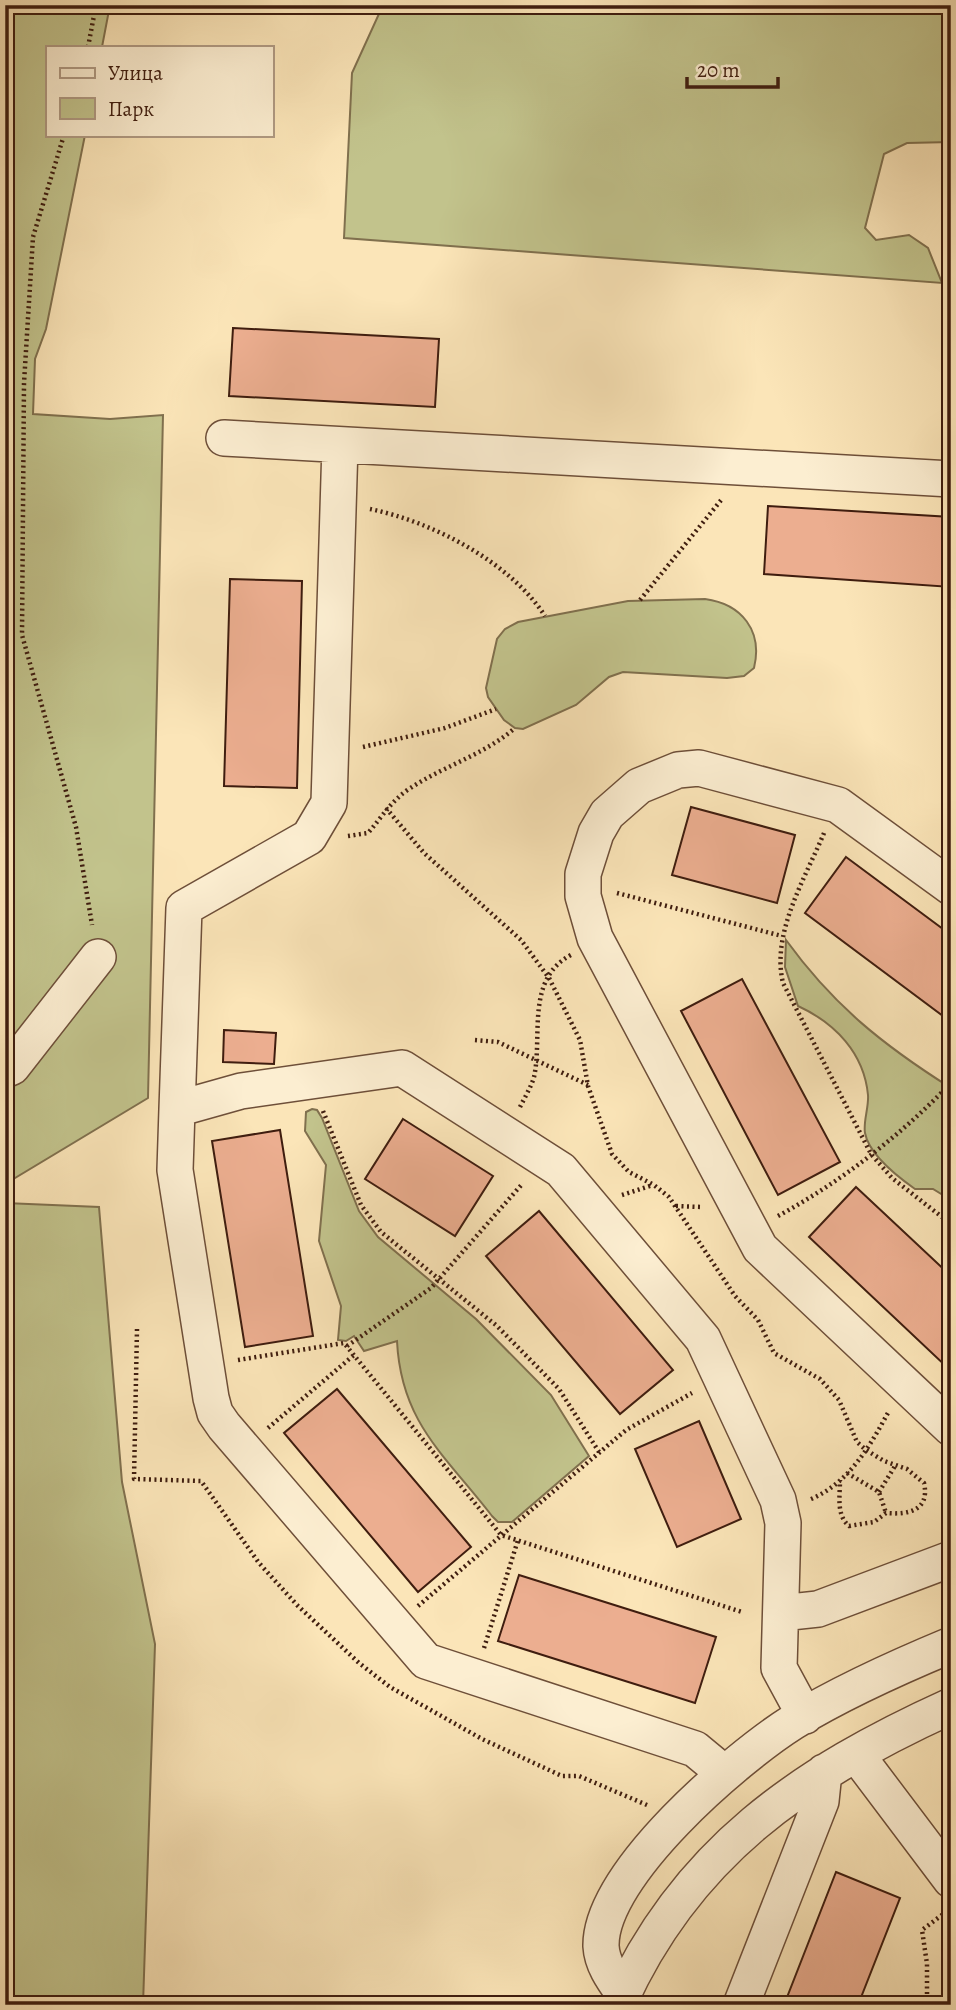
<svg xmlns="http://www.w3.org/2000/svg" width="956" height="2010" font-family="Alegreya,serif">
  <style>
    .green { fill: #c2c38c; stroke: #80704e; stroke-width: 2 }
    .building { fill: #ecae90; stroke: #3f1d0f; stroke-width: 2 }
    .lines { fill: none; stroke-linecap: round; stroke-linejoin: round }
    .minor-casing { stroke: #6e4f39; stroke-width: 38 }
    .path { stroke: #3f1d0f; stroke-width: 4.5; stroke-dasharray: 2 3.5; stroke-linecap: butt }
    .minor { stroke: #fceed1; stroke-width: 35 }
  </style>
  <rect width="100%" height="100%" fill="#fbe5b8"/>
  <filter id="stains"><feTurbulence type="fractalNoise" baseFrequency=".00286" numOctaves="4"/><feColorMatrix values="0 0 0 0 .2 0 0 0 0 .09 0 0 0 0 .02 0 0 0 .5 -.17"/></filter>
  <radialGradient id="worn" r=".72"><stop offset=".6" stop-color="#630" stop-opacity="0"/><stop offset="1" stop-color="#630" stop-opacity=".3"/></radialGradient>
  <path class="green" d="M 5,5 L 110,5 L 102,47 L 47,47 L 47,135 L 85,135 L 46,329 L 35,359 L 33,414 L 110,419 L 163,415 L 148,1098 L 5,1184 Z
    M 383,5 L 951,5 L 951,142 L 907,143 L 884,154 L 865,228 L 876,240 L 909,235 L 928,248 L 942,283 L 344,238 L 352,73 Z
    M 705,599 C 742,604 763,631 754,668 L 744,676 L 727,678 L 623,672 L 609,677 L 576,705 L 523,729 L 515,728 L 504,720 L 488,697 L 486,688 L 497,639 L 505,629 L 518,622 L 628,601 Z
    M 786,940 C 834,1006 883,1045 951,1088 L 951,1200 L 933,1189 L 915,1189 C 898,1177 869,1155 865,1133 C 863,1122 869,1107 868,1095 C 864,1053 835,1023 798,1006 L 785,967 Z
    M 312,1109 L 317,1110 L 322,1118 L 359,1211 L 378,1237 L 476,1319 L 551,1395 L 589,1456 L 512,1522 L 498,1522 L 492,1516 C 445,1455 401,1423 397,1341 L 364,1351 L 354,1336 L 346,1341 L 338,1340 L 341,1306 L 319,1241 L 326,1165 L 305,1131 L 306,1112 Z
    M 5,1203 L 99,1207 L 122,1482 L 155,1644 L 143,2005 L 5,2005 Z"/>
  <path class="building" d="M 233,328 L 439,339 L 435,407 L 229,396 Z
    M 768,506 L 951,517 L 951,587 L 764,574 Z
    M 230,579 L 302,581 L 297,788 L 224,786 Z
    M 691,807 L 795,835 L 777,903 L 672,875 Z
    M 846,857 L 951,935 L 951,1022 L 805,913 Z
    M 742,979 L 840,1162 L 778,1195 L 681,1011 Z
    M 224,1030 L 276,1033 L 274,1064 L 223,1062 Z
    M 403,1119 L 493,1176 L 455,1236 L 365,1179 Z
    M 280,1130 L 313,1336 L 245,1347 L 212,1141 Z
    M 856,1187 L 951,1276 L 951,1371 L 809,1237 Z
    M 539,1211 L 673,1370 L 620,1414 L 486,1256 Z
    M 337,1389 L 471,1547 L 418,1592 L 284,1433 Z
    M 699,1421 L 741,1519 L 677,1547 L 635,1449 Z
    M 519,1575 L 716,1637 L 695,1703 L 498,1641 Z
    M 836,1872 L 900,1898 L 858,2005 L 784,2005 Z"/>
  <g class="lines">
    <defs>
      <path id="minor" d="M 224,438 L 951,479
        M 951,887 L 838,805 L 699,768 L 678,770 L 639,786 L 607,814 L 596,833 L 583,874 L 583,896 L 595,938 L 760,1248 L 951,1428
        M 5,1070 L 12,1067 L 98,957
        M 177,1109 L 184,908 L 309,837 L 329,803 L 340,445
        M 781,1613 L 818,1609 L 951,1559
        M 856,1754 L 951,1880
        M 724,1773 L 695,1749 L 426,1661 L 224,1426 L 215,1413 L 211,1398 L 175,1170 L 177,1109 L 241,1091 L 402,1068 L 561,1170 L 703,1339 L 778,1500 L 783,1523 L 779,1668 L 805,1716
        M 623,1993 C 613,1979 602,1964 601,1946 C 600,1874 736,1758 793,1722 C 842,1692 898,1667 951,1645
        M 618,2005 C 686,1852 803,1773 951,1706
        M 741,2005 L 821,1801 L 824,1772"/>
    </defs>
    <use href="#minor" class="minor-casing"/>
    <path class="path" d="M 88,47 L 96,5
      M 64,135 L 33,237 L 24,383 L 22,635 L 76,827 L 92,925
      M 370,509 C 433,522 510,562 545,616
      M 640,600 L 722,499
      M 363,747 L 445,728 L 496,709
      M 386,808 L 424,853 L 521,940 L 549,978 L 580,1040 L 588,1086 L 612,1154 L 629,1172 L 654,1185 L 669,1197 L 735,1296 L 758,1320 L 774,1353 L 820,1379 L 839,1400 L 857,1442 L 866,1450 L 884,1461 L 907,1469 L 924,1483 C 930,1510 909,1515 886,1513 L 874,1522 L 849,1526 C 836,1515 840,1496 840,1480
      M 824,833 C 805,879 771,933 783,983 L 871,1154 L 892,1178 L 951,1224
      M 348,836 L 368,833 C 382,817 391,801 409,789 C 443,766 484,755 515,728
      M 617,893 L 782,936
      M 475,1040 L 498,1042 L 588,1085
      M 520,1107 C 525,1097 531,1087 534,1077 C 543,1037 525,979 571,955
      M 323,1111 L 361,1205 L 381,1232 L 497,1326 L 559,1389 L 599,1452
      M 622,1195 L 653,1185
      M 676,1206 L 702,1207
      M 778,1216 C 842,1181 900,1136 951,1083
      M 137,1329 L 134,1479 L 201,1481 L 259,1563 L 297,1605 L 359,1663 L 390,1687 L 482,1739 L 562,1776 L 579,1776 L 647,1805
      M 347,1346 L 431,1288 L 523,1183
      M 238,1360 L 344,1343 L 501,1535 L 742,1612
      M 268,1428 L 354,1355
      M 847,1473 L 879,1492 L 886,1513
      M 879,1492 L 895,1466
      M 811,1499 C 849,1483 870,1446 889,1411
      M 418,1606 L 626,1430 L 692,1393
      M 484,1648 L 518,1540
      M 927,2005 L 927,1964 L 922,1930 L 946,1912"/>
    <use href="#minor" class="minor"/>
  </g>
  <rect width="956" height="2010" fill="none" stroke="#fbe5b8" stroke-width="28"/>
  <rect x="7" y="7" width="942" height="1996" fill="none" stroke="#3f1d0f" stroke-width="3.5"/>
  <rect x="14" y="14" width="928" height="1982" fill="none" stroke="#3f1d0f" stroke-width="2"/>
  <rect x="46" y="46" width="228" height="91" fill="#fceed1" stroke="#b09a83" stroke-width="2"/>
  <rect x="60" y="68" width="35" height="10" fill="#fceed1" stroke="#b09a83" stroke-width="2"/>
  <text x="108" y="80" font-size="21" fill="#3f1d0f">Улица</text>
  <rect x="60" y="98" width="35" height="21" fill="#c2c38c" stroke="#b09a83" stroke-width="2"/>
  <text x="108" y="116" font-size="21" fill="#3f1d0f">Парк</text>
  <path d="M687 77v10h91v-10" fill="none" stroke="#3f1d0f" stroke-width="3.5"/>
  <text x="697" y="77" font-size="21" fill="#3f1d0f" stroke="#fceed1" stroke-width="5" paint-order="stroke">20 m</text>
  <rect width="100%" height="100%" filter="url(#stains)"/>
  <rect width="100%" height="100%" fill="url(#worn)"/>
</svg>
